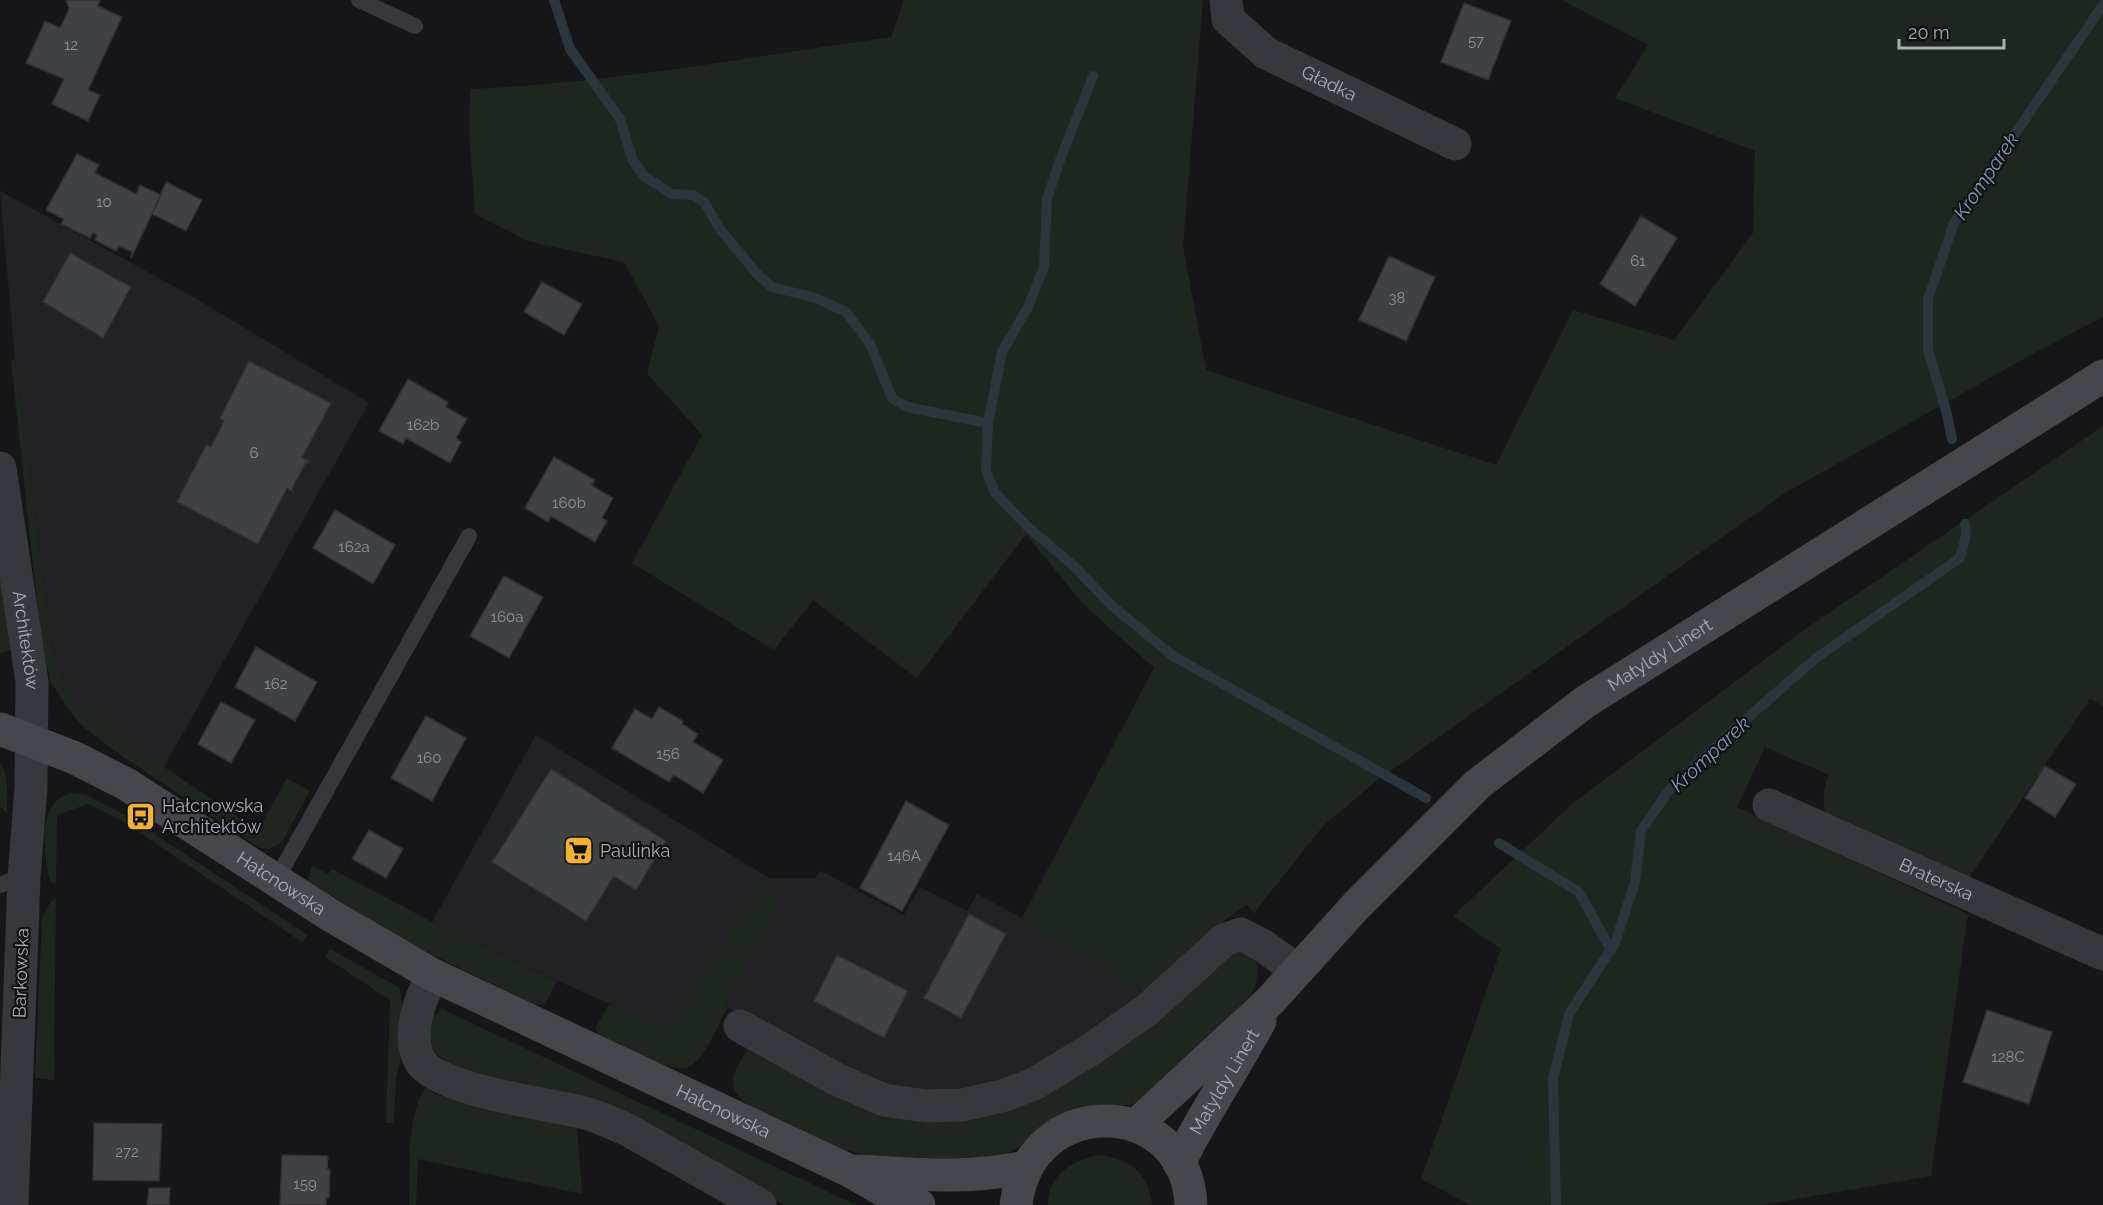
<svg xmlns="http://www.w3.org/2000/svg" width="2103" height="1205" font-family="Raleway,sans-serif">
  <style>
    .built { fill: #222225 }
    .green { fill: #1e261f }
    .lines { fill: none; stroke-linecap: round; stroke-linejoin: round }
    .stream { stroke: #2c353c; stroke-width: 10 }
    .building { fill: #404145; stroke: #303034; stroke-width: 1.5 }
    .lane { stroke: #37383d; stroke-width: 16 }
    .street { stroke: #37383d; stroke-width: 33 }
    .secondary { stroke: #45474d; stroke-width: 33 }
    .labels { text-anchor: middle; stroke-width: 4.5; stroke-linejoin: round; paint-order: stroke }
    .number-label { font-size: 15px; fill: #8e929b }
    .street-label { font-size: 18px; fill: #a8adb8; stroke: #111113 }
    .poi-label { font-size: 18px; fill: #a8adb8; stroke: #111113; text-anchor: start }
    .water-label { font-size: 20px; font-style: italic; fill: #7f9bb3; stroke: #111113 }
  </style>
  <rect width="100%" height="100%" fill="#161618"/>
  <path class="built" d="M 0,191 L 195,298 L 369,403 L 164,767 L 82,709 L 67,687 L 53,652 L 15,359 Z
    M 536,735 L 769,878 L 814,878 L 821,871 L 904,915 L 920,887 L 967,911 L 977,894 L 1022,918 L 1150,995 L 1001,1089 L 885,1091 L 794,1047 L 725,1006 L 702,1045 L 567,985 L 432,922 Z"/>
  <path class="green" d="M 904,0 L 1203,0 L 1183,246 L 1206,370 L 1496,465 L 1573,310 L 1674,340 L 1753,233 L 1755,151 L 1615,98 L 1648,45 L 1562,0 L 2103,0 L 2103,317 L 2038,351 L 1785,493 L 1375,782 L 1323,826 L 1254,913 L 1247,905 L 1226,919 L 1150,995 L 1022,918 L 1154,668 L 1083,604 L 1026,534 L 917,678 L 813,600 L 774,650 L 632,563 L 702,435 L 647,373 L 659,326 L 624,262 L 527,241 L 475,214 L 469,131 L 470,89 C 611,83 751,57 891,37 Z
    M 15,359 L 53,652 L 67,687 L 82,709 L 164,767 L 258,830 L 287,778 L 310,791 L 281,843 L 268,849 L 259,848 L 119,754 L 82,726 L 68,709 L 51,682 L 42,648 L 11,361 Z
    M 2103,426 L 2103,706 L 2090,699 L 1968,879 L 1826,814 C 1822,799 1823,789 1829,775 L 1765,747 L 1737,807 L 1968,914 L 1931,1176 L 1762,1205 L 1470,1205 L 1421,1179 L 1501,949 L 1453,916 L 1573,803 L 1807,628 Z
    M 0,574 L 13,649 L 0,653 Z
    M 0,763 C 10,777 7,796 7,813 L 0,806 Z
    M 73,793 L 86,795 L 127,816 L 308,935 L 302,942 L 124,822 L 88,804 L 57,815 L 56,884 L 50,882 C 44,855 35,799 73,793 Z
    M 312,866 L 328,874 L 332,869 L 432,922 L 557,981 L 545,1004 L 533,1004 L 405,941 L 308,881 Z
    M 769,878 L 776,915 L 724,1005 L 727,1008 C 719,1022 705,1059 690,1066 C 672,1076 623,1047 604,1039 L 597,1033 L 596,1027 L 609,1004 L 669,1030 L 755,896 Z
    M 56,899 L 54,1080 L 35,1078 L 42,919 L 51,901 Z
    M 1237,948 L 1255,958 C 1259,973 1259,980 1251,994 L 1156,1092 C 1130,1111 1124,1103 1095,1107 C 1086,1109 1052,1122 1044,1128 C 1028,1138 1016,1151 998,1159 L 872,1157 L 839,1148 L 752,1107 C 722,1089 732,1073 748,1049 L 963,1115 Z
    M 330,949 L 400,988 L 402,1004 L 400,1019 L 401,1058 L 396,1077 L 394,1123 L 386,1123 L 390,1000 L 325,957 Z
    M 442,1009 L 856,1205 L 785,1205 L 759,1192 L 457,1069 C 434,1054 427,1047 431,1019 Z
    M 426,1088 L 437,1095 L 577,1126 L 582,1194 L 418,1159 L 416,1205 L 409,1205 C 410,1173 406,1112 426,1088 Z
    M 1099,1155 C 1129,1159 1149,1172 1152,1205 L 1048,1205 C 1048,1175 1072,1160 1099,1155 Z"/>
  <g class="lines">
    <path class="stream" d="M 554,0 L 570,49 L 620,119 L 633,161 L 645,177 L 672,194 L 693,195 L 704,202 L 720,229 L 758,275 L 772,287 L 816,298 L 846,312 L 870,344 L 892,398 L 907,407 L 988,423 L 986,470 L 995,493 L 1027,526 L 1074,566 L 1110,604 L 1173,656 L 1426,798
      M 988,423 L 1002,352 L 1028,307 L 1044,267 L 1047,199 L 1060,160 L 1093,76
      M 1952,439 L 1947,414 L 1928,350 L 1928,299 L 1954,223 L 2103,5
      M 1499,843 L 1579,892 L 1611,950
      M 1556,1205 L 1553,1079 L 1569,1014 L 1615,943 L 1635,882 L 1641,831 L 1669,790 L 1728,735 L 1816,658 L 1960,558 L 1966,536 L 1965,524"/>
  </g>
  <path class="building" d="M 66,0 L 100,0 L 98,6 L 122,17 L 88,90 L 100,95 L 88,121 L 52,104 L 64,79 L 26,63 L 45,21 L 60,28 L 69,9 Z
    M 1464,3 L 1511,21 L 1488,80 L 1441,62 Z
    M 77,154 L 99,165 L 95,173 L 136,194 L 140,185 L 161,195 L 131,258 L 132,252 L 119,246 L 116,251 L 95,240 L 97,235 L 93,233 L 90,238 L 61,224 L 64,219 L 46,210 Z
    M 166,182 L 202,200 L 186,231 L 152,214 Z
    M 1641,216 L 1677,238 L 1635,306 L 1600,284 Z
    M 70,253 L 131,287 L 103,338 L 43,302 Z
    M 1389,256 L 1435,277 L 1406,341 L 1359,320 Z
    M 542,282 L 582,304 L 564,335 L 524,312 Z
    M 249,361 L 331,403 L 302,458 L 309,461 L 308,463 L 306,462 L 292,489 L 293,492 L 287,488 L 258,544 L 177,502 L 206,445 L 211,447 L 224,421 L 220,418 Z
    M 408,379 L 448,402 L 446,407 L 467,419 L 456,438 L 461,442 L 450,463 L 406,438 L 403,444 L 379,431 Z
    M 554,457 L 595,480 L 591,485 L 613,498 L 602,518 L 607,521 L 595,542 L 551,516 L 548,522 L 525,508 Z
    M 335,510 L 395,545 L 373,584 L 313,548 Z
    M 504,576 L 543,597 L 509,658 L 470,636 Z
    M 256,647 L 317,682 L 295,721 L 235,687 Z
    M 221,702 L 255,720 L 231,763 L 198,744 Z
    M 659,707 L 683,721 L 682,724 L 698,734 L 693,742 L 723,760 L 703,793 L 674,775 L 669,782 L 612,748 L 635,709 L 652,719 Z
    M 426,716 L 466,738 L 432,801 L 391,778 Z
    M 2045,766 L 2076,784 L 2055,817 L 2025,798 Z
    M 551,769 L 666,841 L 636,890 L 614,876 L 586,921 L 492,862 Z
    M 906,801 L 949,825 L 902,911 L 860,888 Z
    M 369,830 L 403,849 L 386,878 L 352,859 Z
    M 969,914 L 1006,934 L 961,1018 L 924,998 Z
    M 837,955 L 908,991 L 884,1038 L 814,1001 Z
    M 1987,1010 L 2052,1032 L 2029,1104 L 1963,1082 Z
    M 94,1123 L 162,1124 L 159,1181 L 93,1180 Z
    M 282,1155 L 328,1156 L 327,1169 L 330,1169 L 329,1198 L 326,1198 L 326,1205 L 280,1205 Z
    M 149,1188 L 170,1188 L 169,1205 L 147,1205 Z"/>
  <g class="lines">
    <path class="lane" d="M 359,0 L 415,26
      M 276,880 L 469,536
      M 0,885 L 10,881 L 24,878"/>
    <g class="street">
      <path id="s1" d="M 1226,0 L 1228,19 L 1266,53 L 1455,144"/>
      <path id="s2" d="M 0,468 L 32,682 L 31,787 L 24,878 L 12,1205"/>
      <path id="s3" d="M 1769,805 L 2103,954"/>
      <path d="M 433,975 C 420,998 405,1036 421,1062 C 439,1090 547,1104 581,1112 C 597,1116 612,1123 628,1130 L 760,1205"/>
      <path d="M 740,1026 L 836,1079 L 884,1100 L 926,1106 L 962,1105 L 1002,1096 L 1034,1084 L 1090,1050 L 1147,1010 L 1224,940 L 1241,934 L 1262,945 L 1297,970"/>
    </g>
    <g class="secondary">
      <path id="s4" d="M 0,729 L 75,758 L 126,784 L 330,915 L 433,975 L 850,1171 L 888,1193 L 919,1205"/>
      <path id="s5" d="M 1135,1126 L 1270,1001 L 1356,906 L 1478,784 L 1585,702 L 2103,376"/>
      <path id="s6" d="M 1179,1163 C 1203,1114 1234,1069 1260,1021"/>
      <path d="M 858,1171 C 915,1174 969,1180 1026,1167"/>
      <path d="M 1016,1205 C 1029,1091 1186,1095 1191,1205"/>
    </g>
  </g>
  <defs>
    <symbol id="bus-square" viewBox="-11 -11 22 22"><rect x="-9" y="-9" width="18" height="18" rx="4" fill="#f2b134" stroke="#111113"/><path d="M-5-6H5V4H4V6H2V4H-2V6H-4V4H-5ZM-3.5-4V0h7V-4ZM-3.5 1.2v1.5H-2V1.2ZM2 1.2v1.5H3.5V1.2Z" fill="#111"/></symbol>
    <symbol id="supermarket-square" viewBox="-11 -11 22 22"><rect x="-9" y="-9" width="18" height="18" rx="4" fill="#f2b134" stroke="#111113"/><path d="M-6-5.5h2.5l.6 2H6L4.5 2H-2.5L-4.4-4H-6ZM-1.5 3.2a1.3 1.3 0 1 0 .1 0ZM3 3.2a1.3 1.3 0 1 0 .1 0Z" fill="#111"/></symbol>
  </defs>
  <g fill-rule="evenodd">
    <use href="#bus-square" x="124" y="800" width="33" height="33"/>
    <use href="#supermarket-square" x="562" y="834" width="33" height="33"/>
  </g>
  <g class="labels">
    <g class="number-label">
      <text x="1476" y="46">57</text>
      <text x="71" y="50">12</text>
      <text x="104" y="207">10</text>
      <text x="1638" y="266">61</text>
      <text x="1397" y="303">38</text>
      <text x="423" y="430">162b</text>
      <text x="254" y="458">6</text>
      <text x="569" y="508">160b</text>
      <text x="354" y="552">162a</text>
      <text x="507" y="622">160a</text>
      <text x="276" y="689">162</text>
      <text x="668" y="759">156</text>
      <text x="429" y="763">160</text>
      <text x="904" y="861">146A</text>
      <text x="2008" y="1062">128C</text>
      <text x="127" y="1157">272</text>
      <text x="305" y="1189">159</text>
    </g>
    <g class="street-label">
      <text dy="6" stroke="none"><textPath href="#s1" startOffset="140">Gładka</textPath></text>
      <text dy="6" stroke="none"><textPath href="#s2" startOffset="174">Architektów</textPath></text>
      <text dy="6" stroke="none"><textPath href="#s5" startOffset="708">Matyldy Linert</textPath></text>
      <text dy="6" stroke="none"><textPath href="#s3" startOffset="183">Braterska</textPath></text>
      <text dy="6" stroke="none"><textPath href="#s4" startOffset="322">Hałcnowska</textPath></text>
      <text transform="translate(21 973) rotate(-88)" y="6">Barkowska</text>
      <text dy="6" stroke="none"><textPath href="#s6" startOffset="93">Matyldy Linert</textPath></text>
      <text dy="6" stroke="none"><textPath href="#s4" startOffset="820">Hałcnowska</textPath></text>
    </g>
    <g class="poi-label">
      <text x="162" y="812">Hałcnowska<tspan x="162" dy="21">Architektów</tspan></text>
      <text x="600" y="857">Paulinka</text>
    </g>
    <g class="water-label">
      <text transform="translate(1986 176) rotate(-56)" y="7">Kromparek</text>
      <text transform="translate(1710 754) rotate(-43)" y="7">Kromparek</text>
    </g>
  </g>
  <path d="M1899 39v9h105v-9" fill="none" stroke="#a8adb8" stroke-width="3"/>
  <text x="1908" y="39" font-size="18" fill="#a8adb8" stroke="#111113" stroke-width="4.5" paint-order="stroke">20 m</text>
</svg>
